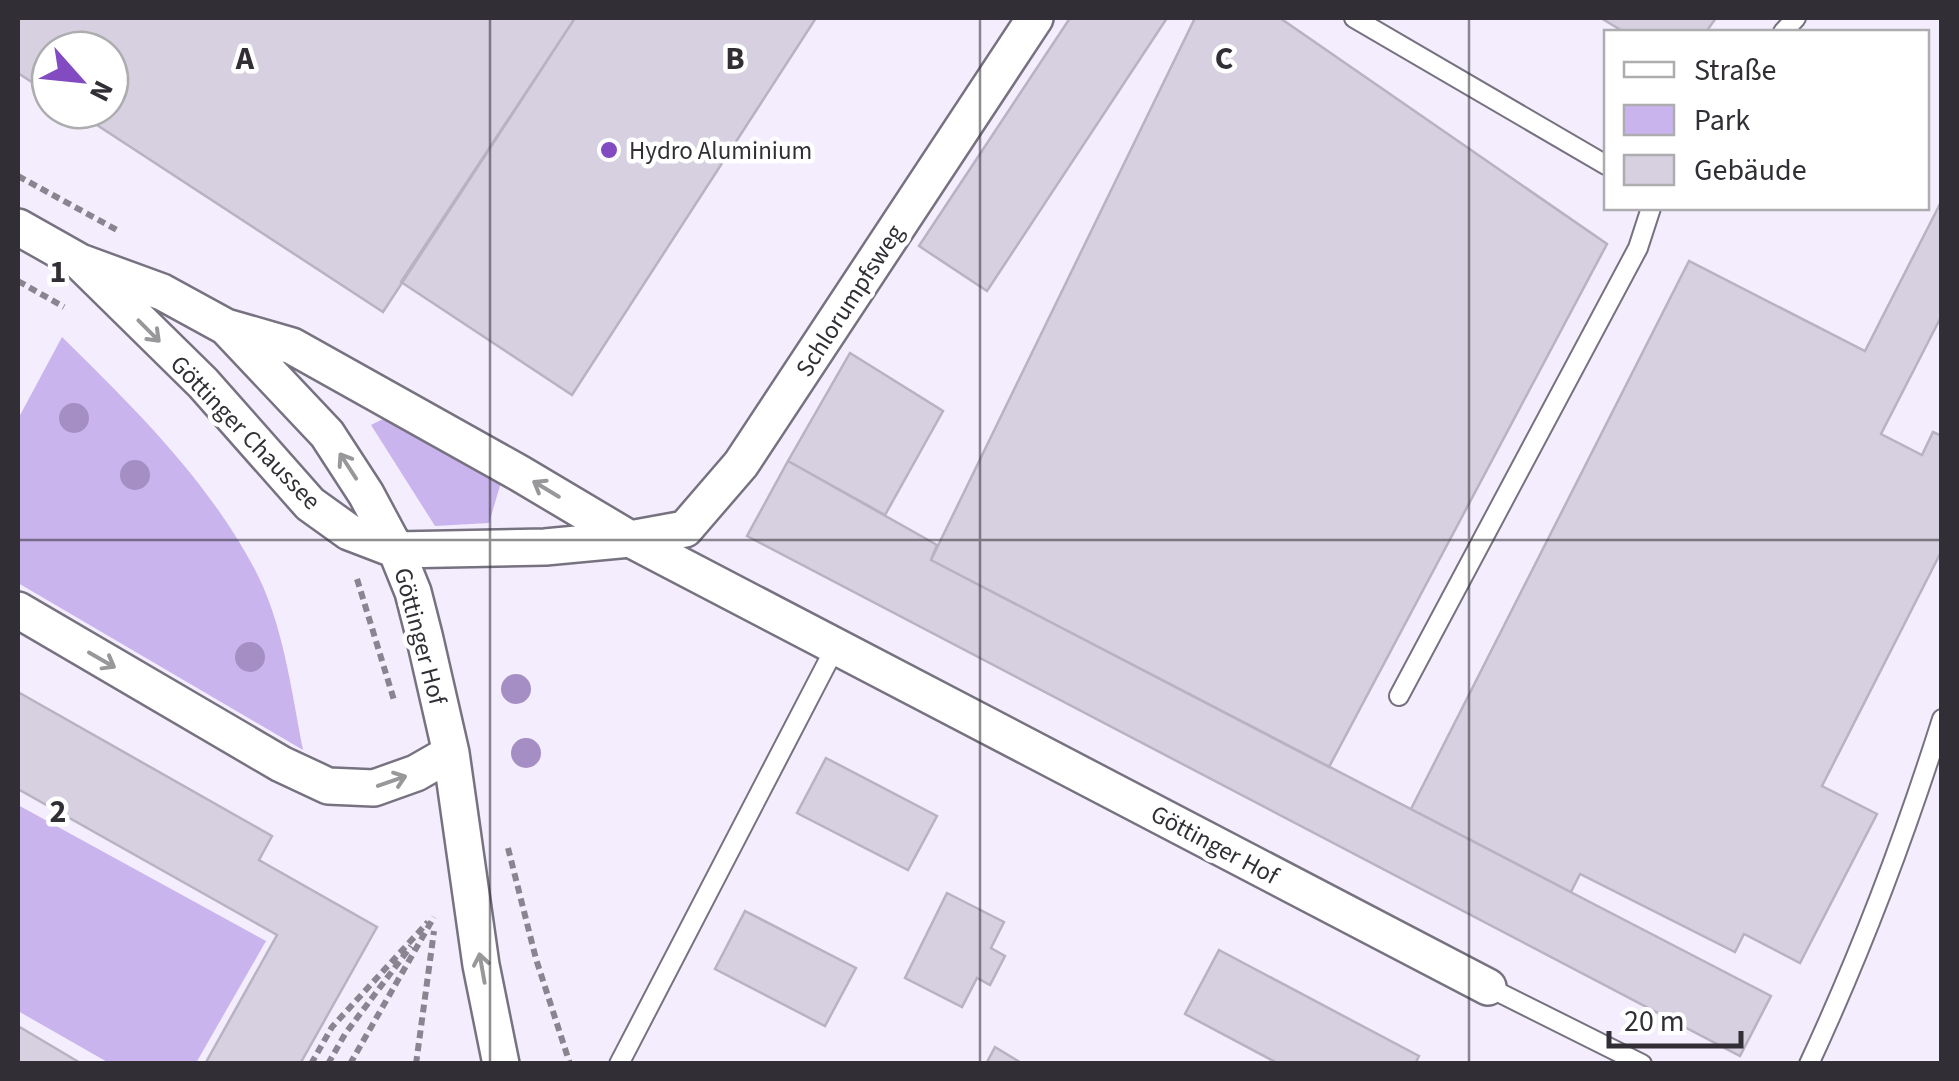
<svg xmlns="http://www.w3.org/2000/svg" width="1959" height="1081" font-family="'Source Sans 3',sans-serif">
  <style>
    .green { fill: #cab4ed }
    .building { fill: #d6d0e1; stroke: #b8b2c2; stroke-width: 2.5 }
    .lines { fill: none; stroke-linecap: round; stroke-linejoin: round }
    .lane-casing { stroke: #777280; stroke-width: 22 }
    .street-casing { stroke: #777280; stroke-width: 40 }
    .path { stroke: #898590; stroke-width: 6; stroke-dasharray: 8 5; stroke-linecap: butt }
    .lane { stroke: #fff; stroke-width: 18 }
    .street { stroke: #fff; stroke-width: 35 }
    .tree { fill: #a58ec3 }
    .oneway { stroke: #98979a }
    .grid { fill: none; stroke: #312f35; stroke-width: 2.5; stroke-opacity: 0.55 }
    .poi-dot { fill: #824bc2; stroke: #fff; stroke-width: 4 }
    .labels { text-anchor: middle; stroke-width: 9; stroke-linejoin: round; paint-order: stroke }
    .poi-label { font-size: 25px; fill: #312f35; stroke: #fff; text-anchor: start }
    .street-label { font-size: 25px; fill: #312f35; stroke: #fff }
    .grid-label { font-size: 32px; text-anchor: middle; font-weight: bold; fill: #312f35; stroke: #fff; stroke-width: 9; stroke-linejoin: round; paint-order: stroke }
  </style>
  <rect width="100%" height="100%" fill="#f3edfe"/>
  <path class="green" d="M 62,337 C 133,407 205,477 253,566 C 283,621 291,689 303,750 L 18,583 L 18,419 Z
    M 391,415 L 502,479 L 489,523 L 435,526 L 371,425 Z
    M 18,805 L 266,941 L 196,1063 L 109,1063 L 18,1011 Z"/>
  <path class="building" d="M 18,18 L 575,18 L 383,312 L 74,110 L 110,110 L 110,50 L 50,50 L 50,94 L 18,73 Z
    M 575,18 L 816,18 L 572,395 L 401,282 Z
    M 1070,18 L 1167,18 L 987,291 L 919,246 Z
    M 1195,18 L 1280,18 L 1607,244 L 1329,767 L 931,560 Z
    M 1601,18 L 1716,18 L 1706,32 L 1624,32 Z
    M 1942,200 L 1942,315 L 1881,434 L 1922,455 L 1933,432 L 1942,436 L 1942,550 L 1822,786 L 1877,814 L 1800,963 L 1744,934 L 1735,952 L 1580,874 L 1571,892 L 1411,809 L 1689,261 L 1865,351 Z
    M 850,353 L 943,411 L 885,515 L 788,461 Z
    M 788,461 L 937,545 L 931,560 L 1771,996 L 1740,1056 L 747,536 Z
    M 18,692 L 272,836 L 259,860 L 377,927 L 300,1064 L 205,1064 L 277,935 L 18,789 Z
    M 826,758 L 937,816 L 908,870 L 797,813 Z
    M 947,893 L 1004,922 L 991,948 L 1005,956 L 990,985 L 977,978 L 962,1007 L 905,978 Z
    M 745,911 L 856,968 L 825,1026 L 715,969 Z
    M 1219,950 L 1419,1056 L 1415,1064 L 1279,1064 L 1185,1014 Z
    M 18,1026 L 82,1064 L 18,1064 Z
    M 995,1047 L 1023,1064 L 986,1064 Z"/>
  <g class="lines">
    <defs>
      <path id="lane" d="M 1354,18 L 1606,165
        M 1783,32 L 1796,18
        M 1399,696 L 1638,248 L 1651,208
        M 1488,987 L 1642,1064
        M 619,1064 L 837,644
        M 1809,1064 C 1861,952 1905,836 1942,719"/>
      <path id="street" d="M 18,227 L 80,262 L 162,292 L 226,327 L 327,434 L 366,494 L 396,550 L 413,592 L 424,635 L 451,753 L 481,965 L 501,1064
        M 80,262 L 203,383 L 310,504 L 349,532 L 396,550 L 545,547 L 630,539 L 685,529 L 741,464 L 1035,18
        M 226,327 L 292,346 L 519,473 L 630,539 L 1488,987
        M 18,610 L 281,764 L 328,786 L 374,788 L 416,773 L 451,753"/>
    </defs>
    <use href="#lane" class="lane-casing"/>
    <use href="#street" class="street-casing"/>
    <path class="path" d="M 18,176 L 117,230
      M 18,281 L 64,307
      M 357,579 L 394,700
      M 508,848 L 536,959 L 570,1064
      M 311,1064 L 332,1027 L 428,922
      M 328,1064 L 345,1034 L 411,946
      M 350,1064 L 434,917
      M 416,1064 L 434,931"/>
    <use href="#lane" class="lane"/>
    <use href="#street" class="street"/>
  </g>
  <g class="tree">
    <circle cx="74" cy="418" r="15"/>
    <circle cx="135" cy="475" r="15"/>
    <circle cx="250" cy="657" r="15"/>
    <circle cx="516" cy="689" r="15"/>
    <circle cx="526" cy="753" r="15"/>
  </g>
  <defs><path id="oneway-shaft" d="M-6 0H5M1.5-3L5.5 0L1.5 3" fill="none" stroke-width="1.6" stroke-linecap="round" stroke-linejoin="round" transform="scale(2.5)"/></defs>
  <g class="oneway">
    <use href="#oneway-shaft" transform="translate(149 331) rotate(45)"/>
    <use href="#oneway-shaft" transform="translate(348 466) rotate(-123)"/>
    <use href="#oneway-shaft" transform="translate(546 489) rotate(-149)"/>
    <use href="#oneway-shaft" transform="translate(102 660) rotate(30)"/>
    <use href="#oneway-shaft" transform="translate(392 781) rotate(-19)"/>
    <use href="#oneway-shaft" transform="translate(482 968) rotate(-100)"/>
  </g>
  <path class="grid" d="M 490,18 L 490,1064M 980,18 L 980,1064M 1469,18 L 1469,1064M 18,540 L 1942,540"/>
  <circle class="poi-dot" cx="609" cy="150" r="10"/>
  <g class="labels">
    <g class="poi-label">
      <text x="629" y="159">Hydro Aluminium</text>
    </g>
    <g class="street-label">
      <text transform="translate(849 300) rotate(-57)" y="9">Schlorumpfsweg</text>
      <text transform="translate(246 432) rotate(46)" y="9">Göttinger Chaussee</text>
      <text transform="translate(421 636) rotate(75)" y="9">Göttinger Hof</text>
      <text transform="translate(1215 844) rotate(28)" y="9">Göttinger Hof</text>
    </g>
  </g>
  <g class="grid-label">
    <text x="245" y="69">A</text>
    <text x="735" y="69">B</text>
    <text x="1224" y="69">C</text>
    <text x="58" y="282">1</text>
    <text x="58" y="822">2</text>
  </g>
  <rect width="1959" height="1081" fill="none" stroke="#312f35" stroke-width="40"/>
  <rect x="1604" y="30" width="325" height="180" fill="#ffffff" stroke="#adacae" stroke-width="2.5"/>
  <rect x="1624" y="62" width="50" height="15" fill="#ffffff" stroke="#adacae" stroke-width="2.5"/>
  <text x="1694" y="80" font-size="30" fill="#312f35">Straße</text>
  <rect x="1624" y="105" width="50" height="30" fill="#cab4ed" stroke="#adacae" stroke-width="2.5"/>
  <text x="1694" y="130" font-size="30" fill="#312f35">Park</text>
  <rect x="1624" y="155" width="50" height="30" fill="#d6d0e1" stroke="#adacae" stroke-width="2.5"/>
  <text x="1694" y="180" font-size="30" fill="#312f35">Gebäude</text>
  <g transform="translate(80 80) rotate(117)"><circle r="48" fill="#ffffff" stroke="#adacae" stroke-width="2.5"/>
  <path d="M0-8L18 38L0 25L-18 38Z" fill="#824bc2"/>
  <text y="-15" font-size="28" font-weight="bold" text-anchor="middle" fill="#312f35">N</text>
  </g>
  <path d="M1609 1031v15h132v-15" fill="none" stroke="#312f35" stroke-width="5"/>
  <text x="1624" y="1031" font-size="30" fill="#312f35" stroke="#ffffff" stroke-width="8" paint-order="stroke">20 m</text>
</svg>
